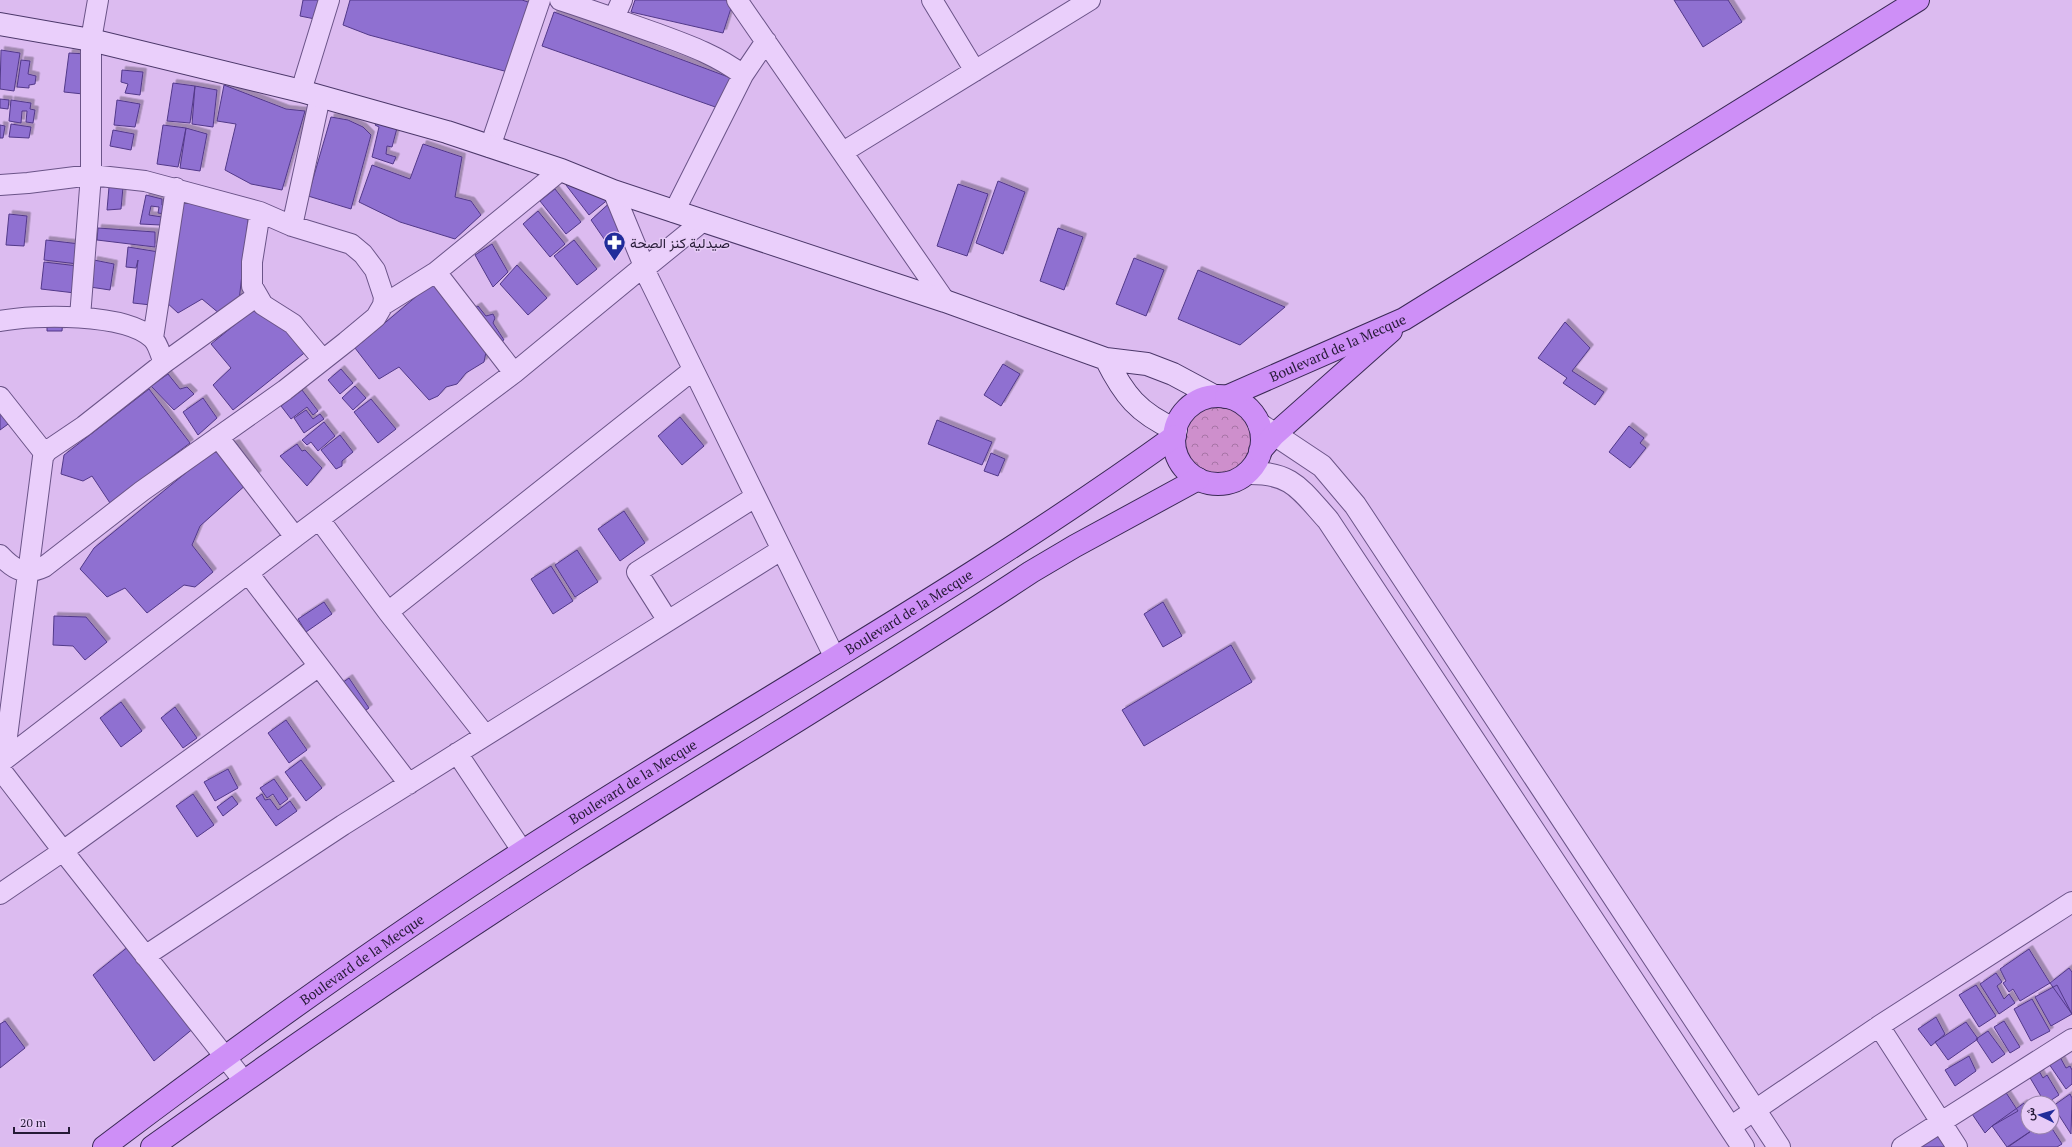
<svg xmlns="http://www.w3.org/2000/svg" width="2072" height="1147" font-family="'PT Serif',Vazirmatn,serif">
  <style>
    .park { fill: url(#park-crowns) }
    .building { fill: #8f6fd1; stroke: #523989; filter: url(#shadow) }
    .lines { fill: none; stroke-linecap: round; stroke-linejoin: round }
    .minor-casing { stroke: #6b5488; stroke-width: 22 }
    .tertiary-casing { stroke: #6b5488; stroke-width: 24 }
    .secondary-casing { stroke: #4c386a; stroke-width: 24 }
    .primary-casing { stroke: #3a2955; stroke-width: 24 }
    .minor { stroke: #eacffb; stroke-width: 20 }
    .tertiary { stroke: #eacffb; stroke-width: 22 }
    .secondary { stroke: #eacffb; stroke-width: 22 }
    .primary { stroke: #ce8ff7; stroke-width: 22 }
    .labels { text-anchor: middle; stroke-width: 3; stroke-linejoin: round; paint-order: stroke }
    .poi-label { font-size: 14px; fill: #251a36; stroke: #e7cbf7; text-anchor: start }
    .street-label { font-size: 14px; fill: #251a36; stroke: #e7cbf7 }
  </style>
  <defs>
    <pattern id="park-crowns" width="20" height="18" patternUnits="userSpaceOnUse"><rect width="20" height="18" fill="#ce8fcc"/><path d="M2 6a3 3 0 1 1 6 0M12 15a3 3 0 1 1 6 0" fill="none" stroke="#a774a6"/></pattern>
    <filter id="shadow"><feDropShadow dx="3.5" dy="-3.5" stdDeviation="0" flood-color="#0004"/></filter>
  </defs>
  <rect width="100%" height="100%" fill="#dcbbf0"/>
  <path class="park" d="M1183 441a37 37 0 1 1 74 0a37 37 0 1 1-74 0Z"/>
  <path class="building" d="M 303,0 L 325,0 L 320,20 L 300,16 Z
    M 350,0 L 522,0 L 534,4 L 508,72 L 369,35 L 343,25 Z
    M 635,0 L 726,0 L 733,2 L 723,33 L 631,12 Z
    M 1674,0 L 1728,0 L 1742,22 L 1703,47 Z
    M 554,12 L 731,78 L 721,109 L 542,46 Z
    M 1,50 L 20,53 L 14,91 L 0,89 Z
    M 69,53 L 87,54 L 83,94 L 64,92 Z
    M 21,60 L 30,61 L 28,74 L 36,76 L 35,84 L 29,85 L 29,88 L 17,87 Z
    M 122,70 L 143,72 L 140,95 L 125,93 L 128,84 L 121,82 Z
    M 173,83 L 195,86 L 190,123 L 167,121 Z
    M 224,85 L 286,109 L 305,111 L 282,190 L 251,184 L 225,170 L 236,124 L 217,121 Z
    M 195,86 L 217,90 L 213,127 L 192,124 Z
    M 0,99 L 9,100 L 8,109 L 0,108 Z
    M 11,100 L 31,103 L 30,109 L 35,110 L 33,123 L 26,122 L 27,111 L 22,111 L 21,123 L 9,121 Z
    M 117,100 L 140,104 L 135,127 L 114,125 Z
    M 331,117 L 348,120 L 363,127 L 371,135 L 351,209 L 308,196 Z
    M 378,121 L 397,128 L 392,147 L 387,146 L 386,154 L 396,157 L 393,164 L 372,157 L 379,127 L 375,125 Z
    M 11,124 L 31,127 L 29,138 L 9,137 Z
    M 0,125 L 5,126 L 3,138 L 0,138 Z
    M 163,125 L 186,128 L 178,167 L 157,164 Z
    M 186,128 L 207,134 L 200,171 L 180,168 Z
    M 113,130 L 134,134 L 131,150 L 110,146 Z
    M 423,144 L 462,157 L 455,197 L 471,201 L 481,215 L 455,239 L 400,222 L 359,202 L 372,165 L 410,179 Z
    M 572,179 L 610,198 L 589,215 L 566,185 Z
    M 998,181 L 1025,192 L 1003,254 L 976,243 Z
    M 958,184 L 988,194 L 967,256 L 937,246 Z
    M 109,187 L 123,187 L 121,209 L 107,210 Z
    M 555,189 L 581,222 L 566,234 L 540,201 Z
    M 146,195 L 162,199 L 162,205 L 165,206 L 165,214 L 158,213 L 159,207 L 151,206 L 149,215 L 162,217 L 161,225 L 140,224 Z
    M 614,199 L 625,238 L 611,249 L 591,220 Z
    M 181,201 L 249,212 L 239,301 L 220,314 L 202,299 L 178,313 L 165,301 Z
    M 538,211 L 565,244 L 550,257 L 523,224 Z
    M 9,214 L 27,216 L 24,246 L 6,245 Z
    M 98,228 L 155,232 L 155,247 L 97,240 Z
    M 1058,228 L 1083,237 L 1064,290 L 1040,281 Z
    M 46,240 L 80,244 L 78,264 L 44,260 Z
    M 574,240 L 597,269 L 577,285 L 554,256 Z
    M 492,244 L 508,272 L 493,287 L 475,255 Z
    M 128,247 L 159,252 L 151,305 L 133,303 L 138,260 L 136,268 L 126,267 Z
    M 1134,258 L 1164,270 L 1146,316 L 1116,304 Z
    M 94,260 L 114,264 L 110,290 L 90,287 Z
    M 44,262 L 78,266 L 75,293 L 41,289 Z
    M 517,265 L 547,298 L 528,315 L 500,284 Z
    M 1198,270 L 1285,307 L 1240,345 L 1178,319 Z
    M 437,279 L 467,313 L 478,306 L 486,316 L 493,314 L 495,318 L 493,323 L 504,340 L 487,347 L 484,362 L 466,373 L 457,384 L 446,387 L 438,396 L 429,400 L 399,367 L 379,379 L 355,348 Z
    M 258,306 L 308,350 L 233,410 L 213,385 L 231,368 L 211,344 Z
    M 47,318 L 63,318 L 62,331 L 47,331 Z
    M 1565,322 L 1590,348 L 1572,371 L 1604,392 L 1595,405 L 1563,383 L 1567,378 L 1538,358 Z
    M 1003,364 L 1020,374 L 1001,406 L 984,395 Z
    M 341,369 L 353,383 L 340,394 L 328,380 Z
    M 168,374 L 180,389 L 187,387 L 194,394 L 174,410 L 151,386 Z
    M 355,386 L 366,398 L 353,410 L 342,398 Z
    M 149,389 L 190,443 L 110,503 L 92,476 L 83,481 L 61,474 L 64,455 Z
    M 302,390 L 318,411 L 313,415 L 307,407 L 291,419 L 281,406 Z
    M 203,398 L 217,418 L 198,435 L 183,412 Z
    M 371,399 L 396,429 L 378,443 L 354,412 Z
    M 0,408 L 15,419 L 0,430 Z
    M 306,410 L 313,419 L 320,414 L 324,419 L 304,433 L 294,418 Z
    M 680,417 L 704,446 L 682,465 L 658,436 Z
    M 937,420 L 992,442 L 982,465 L 928,444 Z
    M 324,422 L 335,436 L 318,451 L 311,442 L 307,445 L 302,440 Z
    M 1629,426 L 1644,438 L 1640,443 L 1646,448 L 1630,468 L 1609,452 Z
    M 340,435 L 353,452 L 342,461 L 342,466 L 336,469 L 321,450 Z
    M 236,443 L 258,474 L 200,526 L 192,545 L 213,572 L 195,587 L 184,585 L 147,613 L 125,588 L 107,597 L 80,569 L 94,548 L 215,449 Z
    M 297,444 L 302,451 L 305,450 L 322,468 L 307,486 L 280,456 Z
    M 991,453 L 1005,459 L 998,476 L 984,471 Z
    M 624,511 L 645,543 L 620,561 L 598,529 Z
    M 577,550 L 598,582 L 575,597 L 555,565 Z
    M 551,566 L 573,601 L 553,614 L 531,579 Z
    M 324,602 L 332,614 L 306,632 L 298,619 Z
    M 1163,602 L 1182,636 L 1163,647 L 1144,614 Z
    M 54,616 L 86,617 L 107,642 L 85,660 L 73,646 L 53,645 Z
    M 1231,645 L 1252,682 L 1144,746 L 1122,710 Z
    M 349,678 L 369,708 L 359,715 L 339,685 Z
    M 121,702 L 142,731 L 121,747 L 100,718 Z
    M 175,707 L 197,738 L 183,748 L 161,718 Z
    M 286,720 L 307,750 L 289,763 L 268,733 Z
    M 301,760 L 322,788 L 306,801 L 285,772 Z
    M 228,769 L 238,788 L 215,801 L 204,782 Z
    M 274,779 L 288,799 L 280,805 L 273,794 L 267,798 L 260,788 Z
    M 193,794 L 214,825 L 197,837 L 176,806 Z
    M 262,794 L 265,800 L 270,799 L 278,810 L 290,801 L 297,811 L 276,826 L 256,798 Z
    M 232,796 L 238,804 L 223,816 L 217,807 Z
    M 129,946 L 195,1027 L 154,1061 L 93,975 Z
    M 2029,949 L 2050,983 L 2020,1001 L 2013,989 L 2009,992 L 2003,983 L 2006,981 L 2000,969 Z
    M 2069,968 L 2072,972 L 2072,1014 L 2050,983 Z
    M 1996,973 L 2002,982 L 1997,986 L 2004,999 L 2009,994 L 2015,1003 L 1999,1014 L 1980,984 Z
    M 1976,985 L 1996,1016 L 1979,1027 L 1959,995 Z
    M 2057,985 L 2072,1014 L 2051,1026 L 2035,997 Z
    M 2032,999 L 2050,1031 L 2031,1041 L 2014,1009 Z
    M 1936,1017 L 1945,1034 L 1931,1046 L 1918,1029 Z
    M 5,1021 L 25,1048 L 0,1068 L 0,1024 Z
    M 2004,1021 L 2020,1047 L 2010,1053 L 1994,1027 Z
    M 1966,1022 L 1978,1039 L 1948,1060 L 1935,1042 Z
    M 1988,1031 L 2005,1054 L 1992,1063 L 1976,1039 Z
    M 1969,1056 L 1976,1071 L 1955,1086 L 1945,1070 Z
    M 2060,1057 L 2066,1068 L 2070,1066 L 2072,1070 L 2072,1084 L 2066,1089 L 2049,1064 Z
    M 2039,1071 L 2043,1078 L 2047,1075 L 2059,1095 L 2047,1103 L 2045,1103 L 2029,1076 Z
    M 2003,1088 L 2018,1111 L 1992,1126 L 1985,1133 L 1970,1111 Z
    M 2070,1094 L 2072,1098 L 2071,1134 L 2053,1106 Z
    M 2024,1103 L 2028,1109 L 2028,1127 L 2037,1127 L 2007,1147 L 1992,1126 Z
    M 1938,1126 L 1952,1147 L 1915,1147 Z
    M 2037,1127 L 2051,1127 L 2062,1144 L 2057,1147 L 2008,1147 Z"/>
  <g class="lines">
    <defs>
      <path id="minor" d="M 560,0 C 594,11 627,23 661,35 C 691,46 718,56 743,75 L 766,41
        M 737,0 L 945,301
        M 932,0 L 975,71
        M 614,18 L 622,0
        M 301,91 L 329,0
        M 490,147 L 540,0
        M 843,152 L 1090,0
        M 0,185 L 28,183 L 91,175 L 145,181 L 260,212 L 292,226 L 351,244 L 363,254 L 375,270 L 384,297 L 383,305 L 376,317 L 346,342 L 285,390 L 142,491 L 44,567 C 25,576 14,570 0,555
        M 613,191 L 644,266
        M 260,212 L 252,262 L 252,286 L 263,305 L 293,324 L 323,360
        M 674,212 L 743,75
        M 292,226 L 320,97
        M 644,269 L 835,658
        M 436,272 L 514,373
        M 383,305 L 436,272 L 561,170
        M 80,317 L 91,175 L 91,40 L 98,0
        M 0,321 C 35,314 125,313 152,338 C 158,343 161,356 164,363
        M 153,338 L 176,188
        M 0,397 L 45,454
        M 218,437 L 295,537 L 514,373 L 644,266 L 644,269 L 703,221
        M 319,519 L 388,612 L 485,735
        M 248,573 L 409,784
        M 388,612 L 693,370
        M 668,621 L 637,572 L 755,497
        M 457,753 L 523,852
        M 4,760 L 43,457 L 47,451 L 84,426 L 164,363 L 257,296
        M 0,763 L 295,537
        M 0,769 L 63,851 L 244,1081
        M 0,894 L 63,851 L 319,666
        M 145,956 L 343,825 L 781,550
        M 1879,1026 L 1957,1147
        M 1730,1127 L 1879,1026 L 2072,902
        M 1902,1147 L 2072,1039"/>
      <path id="tertiary" d="M 1259,424 L 1322,466 L 1355,505 L 1779,1147
        M 1247,473 C 1292,472 1300,489 1328,520 L 1743,1147"/>
      <path id="secondary" d="M 0,24 L 91,40 L 301,91 L 447,132 L 561,170 L 613,191 L 945,301 L 1106,359 L 1147,364 L 1173,374 L 1214,396
        M 1106,359 C 1124,395 1138,413 1176,430"/>
      <g id="primary">
        <circle cx="1218" cy="440" r="44"/>
        <path id="s1" d="M 1226,397 L 1404,319 L 1918,0"/>
        <path d="M 1260,451 L 1274,435 L 1391,331"/>
        <path id="s2" d="M 104,1147 C 231,1051 360,958 494,870 C 719,722 956,594 1175,436"/>
        <path d="M 152,1147 C 291,1047 431,951 575,859 C 727,763 881,671 1031,572 L 1075,546 L 1198,479"/>
      </g>
    </defs>
    <use href="#minor" class="minor-casing"/>
    <use href="#tertiary" class="tertiary-casing"/>
    <use href="#secondary" class="secondary-casing"/>
    <use href="#primary" class="primary-casing"/>
    <use href="#minor" class="minor"/>
    <use href="#tertiary" class="tertiary"/>
    <use href="#secondary" class="secondary"/>
    <use href="#primary" class="primary"/>
  </g>
  <defs>
    <symbol id="pharmacy-pin" viewBox="-11 -11 22 30"><path d="M0 17L-7.5 6A9.5 9.5 0 1 1 7.5 6Z" fill="#212c9a" stroke="#e7cbf7"/><path d="M-2-6h4v4h4v4h-4v4h-4v-4h-4v-4h4Z" fill="#fff"/></symbol>
  </defs>
  <g fill-rule="evenodd">
    <use href="#pharmacy-pin" x="602" y="230" width="25" height="34"/>
  </g>
  <g class="labels">
    <g class="poi-label">
      <text x="630" y="248">صيدلية كنز الصحة</text>
    </g>
    <g class="street-label">
      <text dy="5" stroke="none"><textPath href="#s1" startOffset="122">Boulevard de la Mecque</textPath></text>
      <text dy="5" stroke="none"><textPath href="#s2" startOffset="967">Boulevard de la Mecque</textPath></text>
      <text dy="5" stroke="none"><textPath href="#s2" startOffset="643">Boulevard de la Mecque</textPath></text>
      <text dy="5" stroke="none"><textPath href="#s2" startOffset="319">Boulevard de la Mecque</textPath></text>
    </g>
  </g>
  <g transform="translate(2040 1115) rotate(275)"><circle r="19" fill="#e7cbf7" stroke="#9984aa"/>
  <path d="M0-3L7 15L0 10L-7 15Z" fill="#212c9a"/>
  <text y="-6" font-size="11" font-weight="bold" text-anchor="middle" fill="#251a36">ش</text>
  </g>
  <path d="M14 1127v6h55v-6" fill="none" stroke="#251a36" stroke-width="2"/>
  <text x="20" y="1127" font-size="12" fill="#251a36" stroke="#e7cbf7" stroke-width="3" paint-order="stroke">20 m</text>
</svg>
